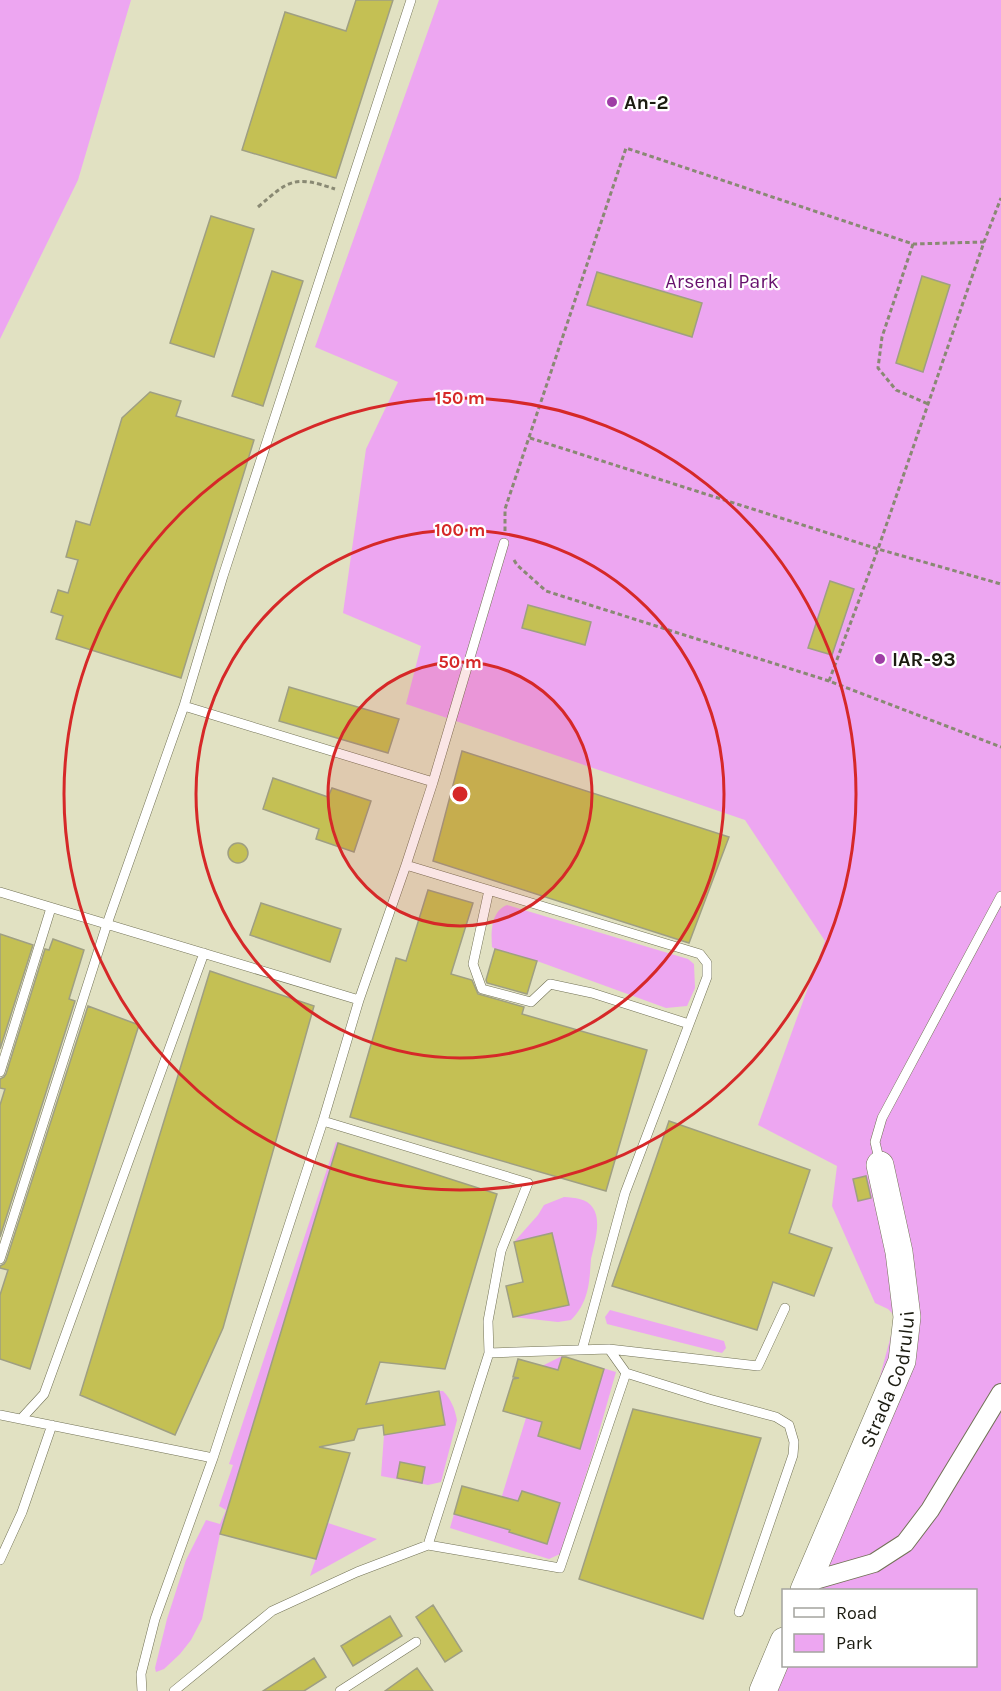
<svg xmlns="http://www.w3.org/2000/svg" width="1001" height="1691" font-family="Karla,sans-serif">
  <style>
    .green { fill: #eda6f1 }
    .building { fill: #c4c054; stroke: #9f9f82; stroke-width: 1.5 }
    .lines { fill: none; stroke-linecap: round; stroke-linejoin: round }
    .lane-casing { stroke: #727256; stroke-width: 10 }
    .street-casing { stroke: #727256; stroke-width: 20 }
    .secondary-casing { stroke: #727256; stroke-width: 28 }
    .path { stroke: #898973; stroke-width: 3; stroke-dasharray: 4.5 3; stroke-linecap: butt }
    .lane { stroke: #fff; stroke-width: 9 }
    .street { stroke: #fff; stroke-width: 18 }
    .secondary { stroke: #fff; stroke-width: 27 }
    .ring { fill: none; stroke: #d62828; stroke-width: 3 }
    .poi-dot { fill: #9e3da5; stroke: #fff; stroke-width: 2 }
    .labels { text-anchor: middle; stroke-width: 4.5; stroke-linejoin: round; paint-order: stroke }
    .poi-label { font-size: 20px; font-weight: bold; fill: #1b1b10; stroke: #fff; text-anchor: start }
    .park-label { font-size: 20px; fill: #67106d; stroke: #fff }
    .street-label { font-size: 20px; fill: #1b1b10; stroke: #fff }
    .centre { fill: #d62828; stroke: #fff; stroke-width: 3 }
    .ring-label { font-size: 18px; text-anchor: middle; font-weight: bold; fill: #d62828; stroke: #fff; stroke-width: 4.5; stroke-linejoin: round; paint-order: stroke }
  </style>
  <rect width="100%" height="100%" fill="#e1e1c2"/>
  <path class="green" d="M 0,0 L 131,0 L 78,180 L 0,339 Z
    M 439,0 L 1001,0 L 1001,1691 L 769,1691 L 784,1666 L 976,1666 L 976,1590 L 812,1590 L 845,1506 L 896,1317 L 888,1309 L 875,1303 L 832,1206 L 837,1166 L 758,1125 L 825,941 L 745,820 L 406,704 L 421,646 L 343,613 L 366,449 L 398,382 L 315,347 Z
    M 507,905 L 688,959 L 694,964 L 695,988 L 687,1006 L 666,1008 L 537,961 L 495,949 L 492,947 C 491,932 491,911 507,905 Z
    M 336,1142 L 338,1143 L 220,1534 L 202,1619 L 191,1640 L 180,1654 L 164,1669 L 156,1672 L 155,1668 L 167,1619 L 186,1560 L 206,1520 L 220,1524 L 226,1510 L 219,1506 L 233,1465 L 229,1464 Z
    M 564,1197 C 575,1198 587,1198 593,1208 C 602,1221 594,1245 591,1259 C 590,1270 590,1281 587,1292 C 584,1303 579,1312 571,1320 L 558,1322 L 513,1317 L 569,1305 L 552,1233 L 514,1242 L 538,1215 L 544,1205 Z
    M 610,1310 L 724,1341 L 726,1348 L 722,1353 L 607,1324 L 605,1317 Z
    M 562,1356 L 616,1372 L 593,1453 L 560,1554 L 549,1559 L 450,1528 L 454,1514 L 493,1525 L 542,1366 Z
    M 439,1391 L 443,1391 C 451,1399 455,1409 457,1420 L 441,1482 L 428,1485 L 381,1476 L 384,1435 L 444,1425 Z
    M 328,1523 L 377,1539 L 310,1576 Z"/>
  <path class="building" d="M 356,0 L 393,0 L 336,178 L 242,150 L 285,12 L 346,31 Z
    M 211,216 L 254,229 L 214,357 L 170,343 Z
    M 272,271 L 303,281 L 263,406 L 232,396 Z
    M 597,272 L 702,303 L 692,337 L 587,305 Z
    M 922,276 L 950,285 L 923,372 L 896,363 Z
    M 150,392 L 181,401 L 176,416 L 254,440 L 181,678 L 56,639 L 63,616 L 51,612 L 58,590 L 68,593 L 78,560 L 66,557 L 76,521 L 90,525 L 122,418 Z
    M 830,581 L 854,589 L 832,655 L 808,648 Z
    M 528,605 L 591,622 L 585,645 L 522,628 Z
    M 289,687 L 399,719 L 388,753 L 279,721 Z
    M 462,751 L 729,837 L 689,943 L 433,861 Z
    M 273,778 L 328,797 L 332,788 L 371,801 L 354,852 L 316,839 L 319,829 L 263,809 Z
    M228 853a10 10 0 1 1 20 0a10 10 0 1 1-20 0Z
    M 428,890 L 473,903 L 451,974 L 472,980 L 478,994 L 524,1007 L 522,1014 L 647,1050 L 606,1191 L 350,1117 L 396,958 L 406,961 Z
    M 261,903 L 341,929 L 330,962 L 250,935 Z
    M 0,934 L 33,945 L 0,1049 Z
    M 53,939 L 84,950 L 69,999 L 75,1001 L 0,1237 L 0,1105 L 5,1089 L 0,1088 L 0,1079 L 4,1077 L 6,1074 L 45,949 L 49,950 Z
    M 495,949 L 537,961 L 527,994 L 487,983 L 486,980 Z
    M 210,971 L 314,1006 L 223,1328 L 175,1435 L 80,1395 Z
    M 88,1006 L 139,1025 L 30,1369 L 0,1359 L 0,1295 L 8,1270 L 0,1268 L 0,1266 L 4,1264 L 6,1261 Z
    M 669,1121 L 810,1170 L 789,1233 L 832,1248 L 814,1296 L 773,1282 L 757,1330 L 612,1286 Z
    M 338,1143 L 497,1194 L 445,1369 L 380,1362 L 366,1404 L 439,1391 L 445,1425 L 384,1435 L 383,1425 L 358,1429 L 354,1440 L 319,1447 L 350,1453 L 316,1559 L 220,1534 Z
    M 866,1176 L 871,1198 L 858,1201 L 853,1179 Z
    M 552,1233 L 569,1305 L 513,1317 L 506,1286 L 523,1282 L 514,1242 Z
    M 562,1357 L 566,1357 L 604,1369 L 580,1449 L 538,1436 L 542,1422 L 503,1411 L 513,1379 L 519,1378 L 513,1377 L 518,1359 L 558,1370 Z
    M 633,1409 L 761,1438 L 703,1619 L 579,1579 Z
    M 400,1462 L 425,1467 L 422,1483 L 397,1478 Z
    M 462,1486 L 518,1501 L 522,1491 L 560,1503 L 547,1544 L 509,1532 L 510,1530 L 454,1514 Z
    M 433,1605 L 462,1651 L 445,1662 L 416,1617 Z
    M 390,1616 L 402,1636 L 353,1666 L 341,1646 Z
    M 314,1658 L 326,1677 L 304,1691 L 263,1691 Z
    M 417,1668 L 433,1691 L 385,1691 Z"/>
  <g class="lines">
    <defs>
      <path id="lane" d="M 411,0 L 223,576 L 184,706 L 433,782
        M 406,865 L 700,954 L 707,963 L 707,977 L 625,1193 L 582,1350
        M 489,890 L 473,964 L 482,989 L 531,1002 L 550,984 L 592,993 L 689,1024
        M 0,892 L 359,1000
        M 0,1072 L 51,908
        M 880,1163 L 875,1142 L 882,1118 L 1001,896
        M 0,1259 L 107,924 L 184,706
        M 609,1349 L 626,1373 L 709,1399 L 776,1417 L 789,1425 L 794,1442 L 793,1455 L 739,1612
        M 489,1353 L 609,1349 L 758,1366 L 785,1308
        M 0,1415 L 213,1458
        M 21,1419 L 44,1394 L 204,953
        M 428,1545 L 560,1568 L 626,1373
        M 0,1560 L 22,1512 L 52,1425
        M 142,1691 L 141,1674 L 155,1619 L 213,1458 L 323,1121 L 359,1000 L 406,865 L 433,782 L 504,543
        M 174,1691 L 272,1611 L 357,1572 L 428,1545 L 489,1353 L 488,1321 L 501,1251 L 528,1183 L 323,1121
        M 340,1691 L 416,1642"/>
      <path id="street" d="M 808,1582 L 874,1563 L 905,1543 L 930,1510 L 1001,1393"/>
      <g id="secondary">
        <path id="s1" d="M 804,1590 L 902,1361 L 907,1317 L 899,1252 L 880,1165"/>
        <path d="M 763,1691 L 784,1641"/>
      </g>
    </defs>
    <use href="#lane" class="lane-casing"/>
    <use href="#street" class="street-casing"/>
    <use href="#secondary" class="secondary-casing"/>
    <path class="path" d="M 258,207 C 289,180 294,175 335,189
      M 913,244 L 882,337 L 878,368 L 896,390 L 928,404
      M 530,438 L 878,549 L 1001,584
      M 505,531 L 505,509 L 626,148 L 913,244 L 984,242
      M 514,560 L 517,565 L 546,591 L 829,681 L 1001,747
      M 829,681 L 878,549 L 984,242 L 1001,198"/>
    <use href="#lane" class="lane"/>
    <use href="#street" class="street"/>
    <use href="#secondary" class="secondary"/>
  </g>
  <circle cx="460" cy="794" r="132" fill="#d62828" fill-opacity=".12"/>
  <g class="ring">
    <circle cx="460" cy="794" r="132"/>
    <circle cx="460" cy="794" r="264"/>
    <circle cx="460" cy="794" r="396"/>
  </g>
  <g class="poi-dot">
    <circle cx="612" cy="102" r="6"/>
    <circle cx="880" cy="659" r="6"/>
  </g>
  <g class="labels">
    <g class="poi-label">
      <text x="624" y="109">An-2</text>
      <text x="892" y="666">IAR-93</text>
    </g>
    <g class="park-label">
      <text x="722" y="288">Arsenal Park</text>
    </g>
    <g class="street-label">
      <text dy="7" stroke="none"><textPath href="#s1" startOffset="228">Strada Codrului</textPath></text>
    </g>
  </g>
  <circle cx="460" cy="794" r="9" class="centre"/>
  <g class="ring-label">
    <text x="460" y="404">150 m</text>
    <text x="460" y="536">100 m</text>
    <text x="460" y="668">50 m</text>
  </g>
  <rect x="782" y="1589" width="195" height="78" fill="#ffffff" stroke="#a4a49f" stroke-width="1.5"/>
  <rect x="794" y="1608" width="30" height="9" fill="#ffffff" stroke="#a4a49f" stroke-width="1.5"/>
  <text x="836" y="1619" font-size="18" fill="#1b1b10">Road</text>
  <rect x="794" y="1634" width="30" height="18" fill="#eda6f1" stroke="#a4a49f" stroke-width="1.5"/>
  <text x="836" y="1649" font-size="18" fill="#1b1b10">Park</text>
</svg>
